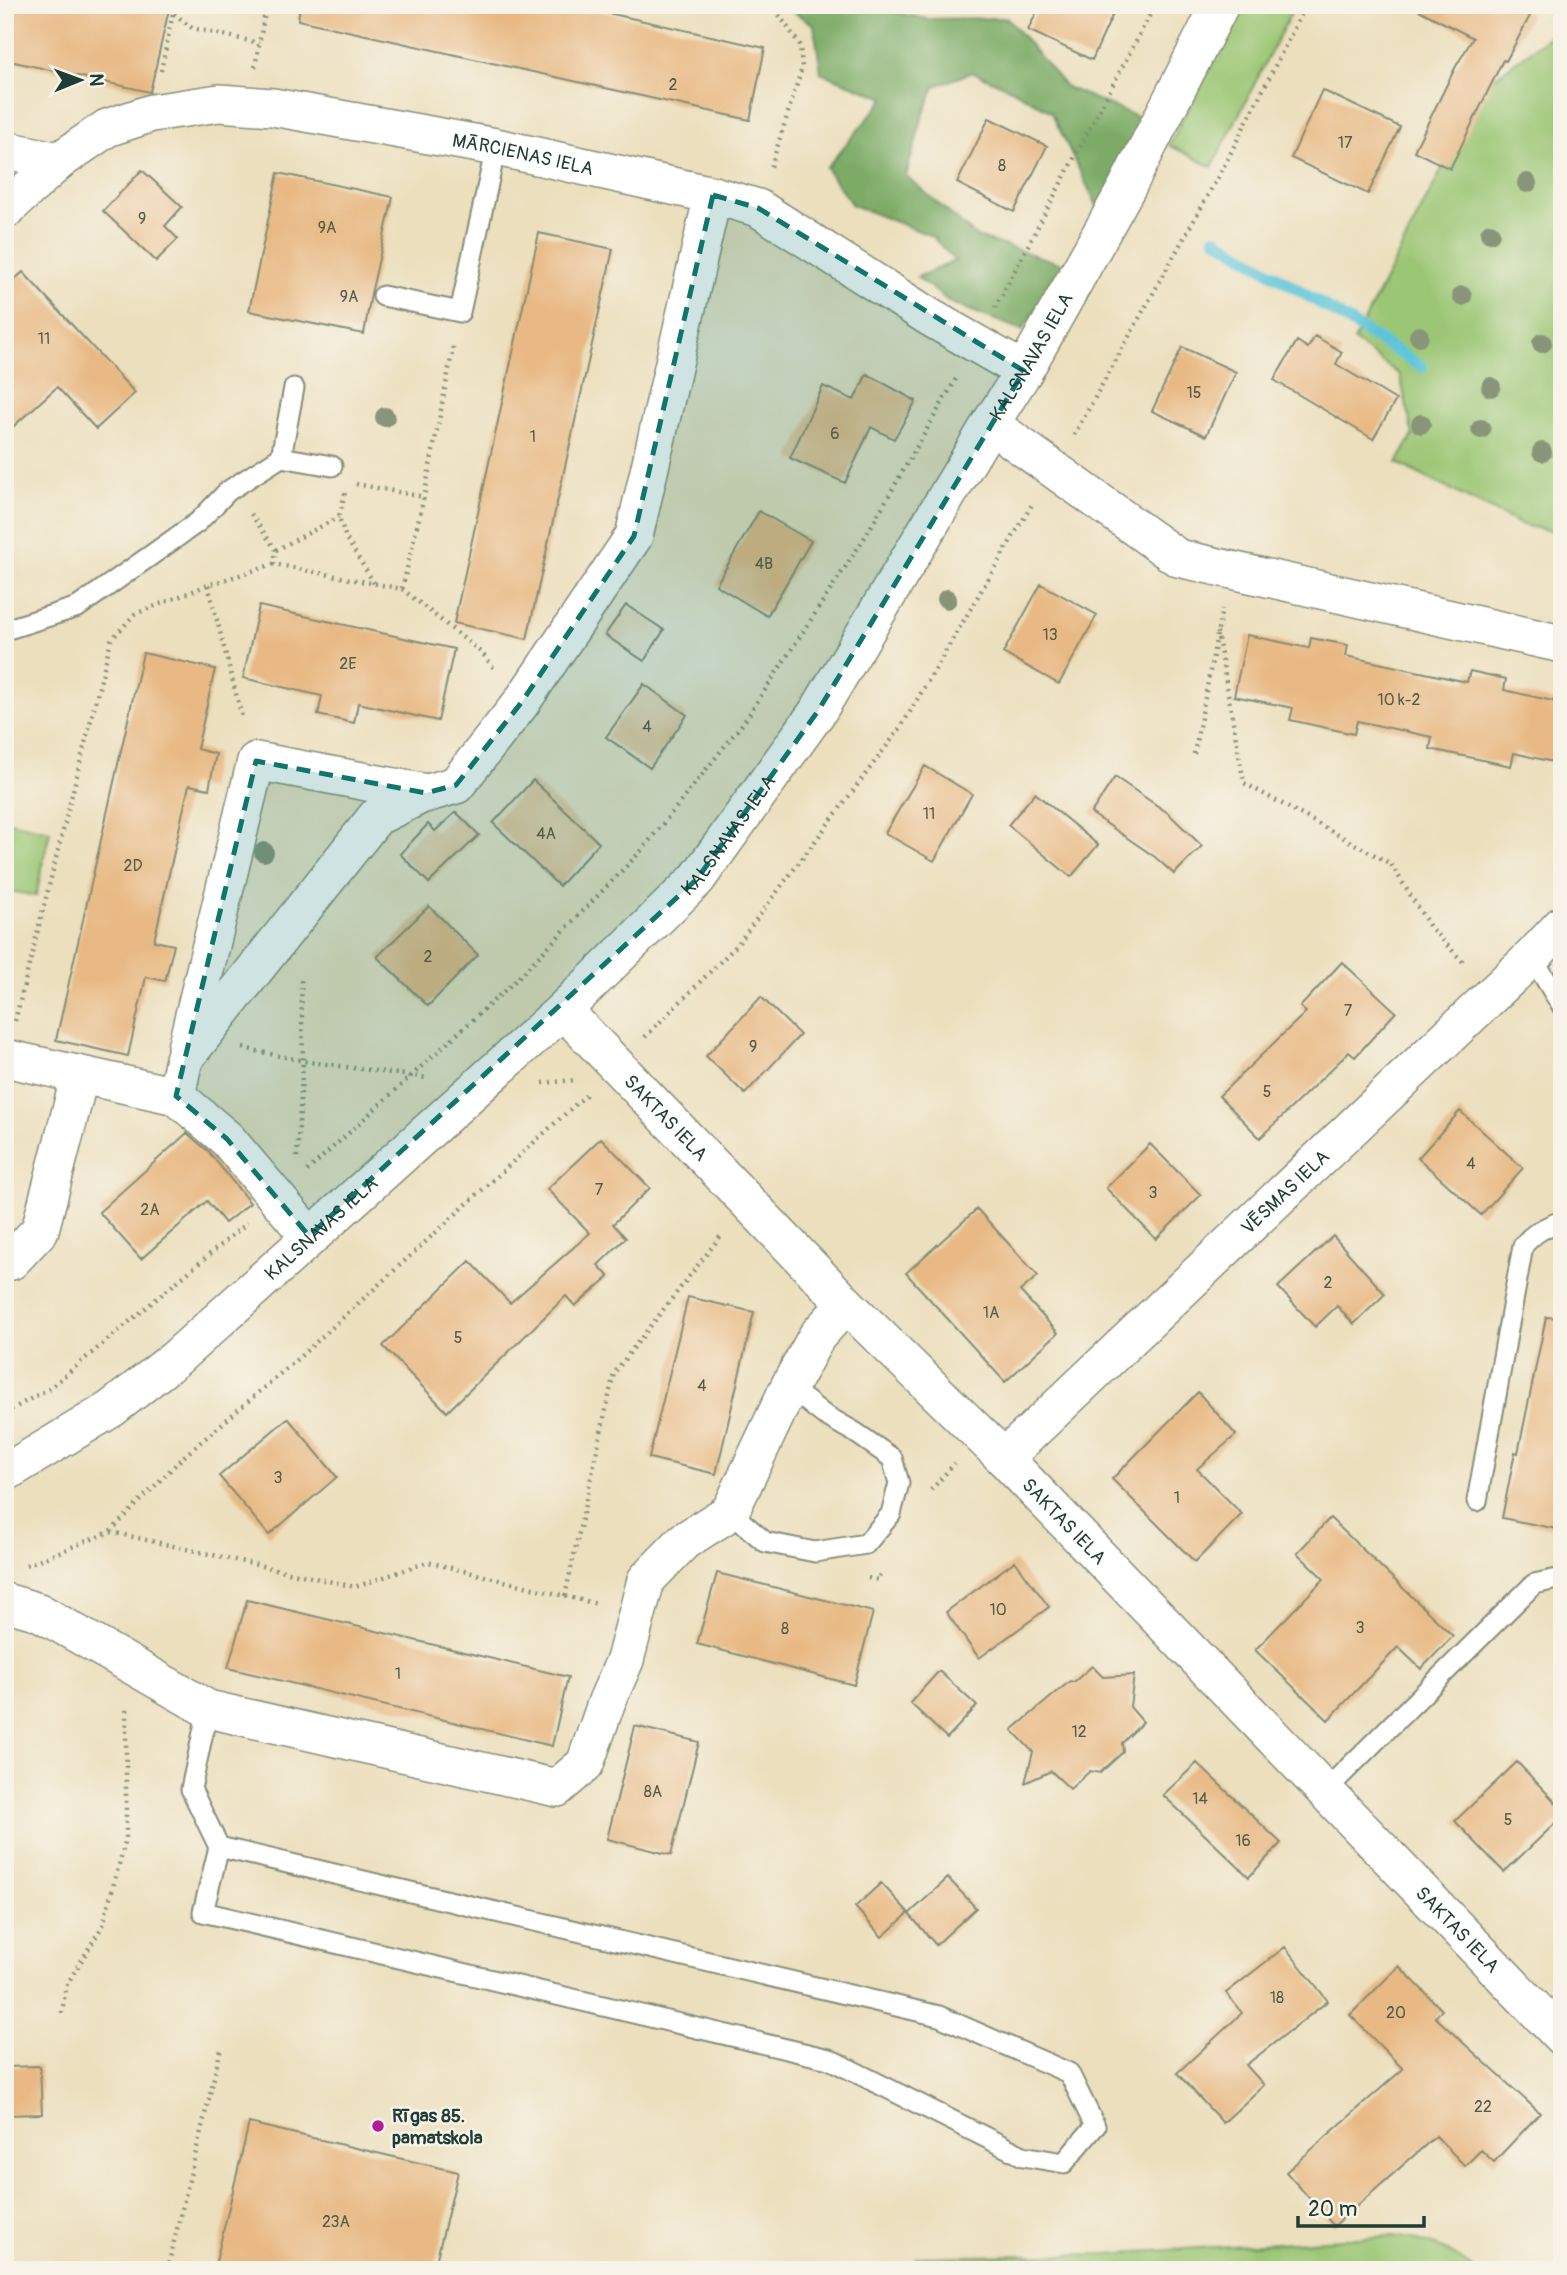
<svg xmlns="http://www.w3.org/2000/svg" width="1567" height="2275" font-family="Pangolin,sans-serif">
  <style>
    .green { fill: #9bc674; stroke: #5d8254; stroke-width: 2 }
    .forest { fill: #7cab66; stroke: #4e744d; stroke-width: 2 }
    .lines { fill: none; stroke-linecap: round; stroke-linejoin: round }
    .stream { stroke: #5cc4d9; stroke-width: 12 }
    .building { fill: #e8b984 }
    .lane-casing { stroke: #868e78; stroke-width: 23 }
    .street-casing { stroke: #868e78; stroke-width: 40 }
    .path { stroke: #868e78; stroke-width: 4.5; stroke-dasharray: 2 5; stroke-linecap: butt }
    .lane { stroke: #fff; stroke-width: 19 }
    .street { stroke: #fff; stroke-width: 37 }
    .tree { fill: #899579 }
    .marked { fill: #0f766e; fill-opacity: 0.2; stroke: #0f766e; stroke-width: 5; stroke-dasharray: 14 9; stroke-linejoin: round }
    .poi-dot { fill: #b5179e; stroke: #f7f3e8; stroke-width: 2.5 }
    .labels { text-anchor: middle; stroke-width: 5; stroke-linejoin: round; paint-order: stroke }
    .number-label { font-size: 16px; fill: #515c48 }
    .street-label { font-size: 19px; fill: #1f3d34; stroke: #f7f3e8 }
    .poi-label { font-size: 19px; font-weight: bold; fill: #1f3d34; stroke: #f7f3e8; text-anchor: start }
  </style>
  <rect width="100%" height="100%" fill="#f7f3e8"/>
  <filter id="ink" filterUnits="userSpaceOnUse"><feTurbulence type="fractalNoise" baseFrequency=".0143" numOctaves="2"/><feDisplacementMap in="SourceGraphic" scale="14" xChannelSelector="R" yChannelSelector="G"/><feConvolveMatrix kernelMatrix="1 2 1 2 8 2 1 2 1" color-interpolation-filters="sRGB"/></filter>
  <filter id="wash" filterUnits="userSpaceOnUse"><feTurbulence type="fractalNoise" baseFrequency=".00686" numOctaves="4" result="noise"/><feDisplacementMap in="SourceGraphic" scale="28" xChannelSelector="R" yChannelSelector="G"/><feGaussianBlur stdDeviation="1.57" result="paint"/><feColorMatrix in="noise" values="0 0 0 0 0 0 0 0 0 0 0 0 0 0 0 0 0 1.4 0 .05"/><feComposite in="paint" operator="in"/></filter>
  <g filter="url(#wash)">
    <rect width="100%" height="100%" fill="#ecdfbd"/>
    <path class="green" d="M 1242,5 L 1295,5 L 1212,167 L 1169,145 Z
      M 1562,27 L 1562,533 L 1522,525 L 1397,463 L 1413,435 L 1400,375 L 1354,341 L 1485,85 Z
      M 5,821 L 50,831 L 36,896 L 5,890 Z
      M 1391,2236 C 1424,2239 1450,2248 1475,2270 L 917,2270 L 916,2257 L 1106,2254 Z"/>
    <path class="forest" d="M 782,5 L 874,5 L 876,8 L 927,19 L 1007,18 L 1066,87 L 1145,120 L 1099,210 L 1051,112 L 1011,89 L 973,72 L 935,86 L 922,119 L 906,176 L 977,237 L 1066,265 L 1022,330 L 951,303 L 917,277 L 955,261 L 932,236 L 852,205 L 826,168 L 885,98 L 821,73 L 814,25 Z"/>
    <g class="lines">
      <path class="stream" d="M 1215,238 L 1422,367"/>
    </g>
    <g id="blocks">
      <path class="building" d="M 5,5 L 170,5 L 150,92 L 5,60 Z
        M 300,5 L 572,5 L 765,48 L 750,120 L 298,20 Z
        M 1040,5 L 1117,5 L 1092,60 L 1028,30 Z
        M 1409,5 L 1513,5 L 1531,14 L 1506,61 L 1503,60 L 1450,169 L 1414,151 L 1455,68 L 1473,38 Z
        M 1322,90 L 1400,127 L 1368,194 L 1291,158 Z
        M 989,118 L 1047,146 L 1014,212 L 957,183 Z
        M 142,170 L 182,207 L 165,226 L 178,239 L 156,261 L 103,211 Z
        M 278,173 L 393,197 L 371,294 L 364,334 L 249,311 Z
        M 539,233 L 613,249 L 527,639 L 454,623 Z
        M 23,272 L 135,393 L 96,429 L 57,387 L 5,434 L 5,288 Z
        M 1315,336 L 1342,352 L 1336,364 L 1396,400 L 1373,439 L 1274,380 L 1297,341 L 1308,348 Z
        M 1182,347 L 1236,372 L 1206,436 L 1152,411 Z
        M 867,374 L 916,401 L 894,439 L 871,427 L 845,483 L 790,458 L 823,386 L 854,400 Z
        M 759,511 L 811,541 L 767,616 L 716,585 Z
        M 1041,584 L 1097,615 L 1059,684 L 1003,653 Z
        M 626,605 L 664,630 L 644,661 L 605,635 Z
        M 259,606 L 454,649 L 438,721 L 358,703 L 354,723 L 318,715 L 322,696 L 243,678 Z
        M 1247,635 L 1309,648 L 1311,638 L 1348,645 L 1346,656 L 1467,682 L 1470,671 L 1506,679 L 1504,690 L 1562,703 L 1562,717 L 1553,762 L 1514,753 L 1511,766 L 1430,749 L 1432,737 L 1357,721 L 1354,734 L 1290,720 L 1293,708 L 1234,696 Z
        M 143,653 L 215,669 L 197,749 L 216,754 L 209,789 L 189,785 L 154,941 L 174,945 L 165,981 L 146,977 L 128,1056 L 56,1040 Z
        M 644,684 L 687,715 L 650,768 L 606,737 Z
        M 925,766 L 972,794 L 934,861 L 885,833 Z
        M 1115,777 L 1168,813 L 1202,846 L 1174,874 L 1155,857 L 1091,813 Z
        M 533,780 L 599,843 L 559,886 L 493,823 Z
        M 1035,793 L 1098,845 L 1071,877 L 1008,825 Z
        M 456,812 L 479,835 L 429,883 L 400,854 L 428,824 L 435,831 Z
        M 429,906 L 478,955 L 428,1006 L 377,957 Z
        M 1342,962 L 1396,1012 L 1355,1057 L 1349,1052 L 1260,1138 L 1219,1096 L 1306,1012 L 1300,1007 Z
        M 761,997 L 800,1035 L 745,1094 L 706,1056 Z
        M 1460,1111 L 1523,1168 L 1481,1215 L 1418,1158 Z
        M 187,1133 L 208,1151 L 250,1203 L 225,1223 L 207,1201 L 141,1259 L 99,1212 Z
        M 601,1138 L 650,1188 L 613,1224 L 626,1238 L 598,1265 L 609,1277 L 575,1306 L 566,1296 L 447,1412 L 383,1346 L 470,1261 L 510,1303 L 590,1233 L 547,1189 Z
        M 1150,1144 L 1201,1195 L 1156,1239 L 1106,1188 Z
        M 977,1209 L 1038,1276 L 1020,1291 L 1058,1333 L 1005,1382 L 906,1273 Z
        M 1333,1236 L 1385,1294 L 1354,1324 L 1337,1306 L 1315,1327 L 1278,1287 Z
        M 688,1297 L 754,1312 L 716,1474 L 649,1458 Z
        M 1546,1317 L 1562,1318 L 1562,1530 L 1502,1518 L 1515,1452 L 1518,1453 Z
        M 1198,1392 L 1236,1435 L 1197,1469 L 1242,1514 L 1195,1562 L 1112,1479 Z
        M 288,1418 L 337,1477 L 269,1535 L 219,1476 Z
        M 1330,1518 L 1453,1636 L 1421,1669 L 1398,1647 L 1328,1720 L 1255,1650 L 1324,1579 L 1297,1553 Z
        M 1015,1561 L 1049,1607 L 979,1658 L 946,1612 Z
        M 717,1573 L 873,1612 L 854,1685 L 697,1644 Z
        M 247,1600 L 568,1677 L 552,1746 L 228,1668 Z
        M 1092,1666 L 1103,1677 L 1134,1675 L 1130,1707 L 1143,1722 L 1122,1743 L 1123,1752 L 1100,1773 L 1090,1771 L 1070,1789 L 1051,1771 L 1025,1783 L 1033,1752 L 1012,1730 L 1070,1681 L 1074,1682 Z
        M 939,1671 L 977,1706 L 947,1738 L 910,1703 Z
        M 635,1726 L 699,1742 L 671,1855 L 607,1839 Z
        M 1517,1762 L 1562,1809 L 1562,1817 L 1504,1872 L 1455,1821 Z
        M 1197,1763 L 1281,1843 L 1249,1877 L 1163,1795 Z
        M 948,1878 L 976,1908 L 936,1945 L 909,1914 Z
        M 881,1883 L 909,1913 L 882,1937 L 855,1907 Z
        M 1285,1947 L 1328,2001 L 1246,2065 L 1264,2085 L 1223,2123 L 1177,2073 L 1242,2013 L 1226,1993 Z
        M 1399,1966 L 1442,2010 L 1435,2017 L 1540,2113 L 1494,2162 L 1481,2150 L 1465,2166 L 1436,2136 L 1334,2226 L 1286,2172 L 1403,2069 L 1350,2015 Z
        M 40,2066 L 42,2114 L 5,2115 L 5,2067 Z
        M 249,2123 L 458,2172 L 434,2270 L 214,2270 Z"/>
    </g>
  </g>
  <g filter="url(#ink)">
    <use href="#blocks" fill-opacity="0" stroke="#868e78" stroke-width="2"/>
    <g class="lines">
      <defs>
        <path id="lane" d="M 383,296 L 460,312 L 496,147
          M 294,388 L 281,457 L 332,466
          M 5,630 L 78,607 L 198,522 L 228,491 L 281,457
          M 1532,957 L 1562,1006
          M 1477,1501 L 1523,1246 C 1534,1232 1545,1227 1562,1221
          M 730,1512 L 765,1542 L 815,1552 L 866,1544 L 891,1514 L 899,1483 L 892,1458 L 856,1433 L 823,1414 L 789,1387
          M 208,1709 L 191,1789 L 219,1847 L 939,2016 L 1069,2073 L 1095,2126 L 1064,2163 L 1023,2156 L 829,2059 L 203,1912 L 219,1847
          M 1325,1791 L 1534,1584 L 1562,1578"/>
        <g id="street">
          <path d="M 5,150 L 59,161"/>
          <path id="s1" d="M 5,210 L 59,161 L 107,128 L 152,113 L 219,103 L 273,107 L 496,147 L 713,195 L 758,208 L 931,318 L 1024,371"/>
          <path d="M 990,424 L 1178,558 L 1562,644"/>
          <path id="s2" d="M 563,1010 L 846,1304 L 1004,1458 L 1562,2037"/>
          <path d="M 186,1048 L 256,761 L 426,793"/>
          <path d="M 5,1058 L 176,1096 L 227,1139 L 309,1236"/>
          <path d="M 176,1096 L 184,1059 L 376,817 L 421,795 L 456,785 L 521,703 L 634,536 L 713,195"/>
          <path d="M 5,1259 L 11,1261 L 40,1230 L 80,1075"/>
          <path id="s3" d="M 1004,1458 L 1532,957 L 1562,925"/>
          <path id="s4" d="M 5,1473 L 111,1409 L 175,1359 L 563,1010 L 697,879 L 818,711 L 990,424 L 1024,371 L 1127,187 L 1220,5"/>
          <path d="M 5,1602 L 39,1612 L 208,1709 L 557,1788 L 585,1764 L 607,1701 L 625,1660 L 646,1580 L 684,1541 L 730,1512 L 789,1387 L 817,1336 L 846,1304"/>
        </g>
      </defs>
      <use href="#lane" class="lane-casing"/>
      <use href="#street" class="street-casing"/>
      <path class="path" d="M 163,5 L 192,28 L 259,43
        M 761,5 L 777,12 L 800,45 L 802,68 L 770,170
        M 255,67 L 265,12
        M 161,71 L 173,13
        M 995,308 L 1155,5
        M 1074,435 L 1222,170 L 1306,5
        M 356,484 L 424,497
        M 345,493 L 339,517 L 346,538 L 374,583
        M 251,514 L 276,550 L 274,564
        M 276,550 L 339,517
        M 208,585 L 242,717
        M 402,589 L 482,653 L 496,671
        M 1217,632 L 1244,783 L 1391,864 L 1430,927 L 1466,965
        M 1194,754 L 1222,609
        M 15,1021 L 111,640 L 135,614 L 208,585 L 274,564 L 402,589 L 424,497 L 454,343
        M 645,1037 L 737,945 L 901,727 L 1033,503
        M 243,1048 L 303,1061 L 427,1078
        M 543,1083 L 576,1080
        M 297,1157 L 303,1061 L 301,977
        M 307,1171 L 514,982 L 642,850 L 744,722 L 865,537 L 957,377
        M 5,1413 L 50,1388 L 247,1223
        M 931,1490 L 955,1463
        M 111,1532 L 355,1587 L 428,1562 L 597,1604
        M 26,1565 L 110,1532 L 181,1459 L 302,1355 L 589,1092
        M 868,1578 L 878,1580 L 881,1571
        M 565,1596 L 614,1373 L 723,1233
        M 62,2013 L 66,1986 L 103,1925 L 126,1838 L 126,1709
        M 167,2270 L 221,2049"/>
      <use href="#lane" class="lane"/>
      <use href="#street" class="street"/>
    </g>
    <g class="tree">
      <circle cx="1527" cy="183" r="10"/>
      <circle cx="1490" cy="233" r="10"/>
      <circle cx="1462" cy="296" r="10"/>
      <circle cx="1419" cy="336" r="10"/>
      <circle cx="1542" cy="343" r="10"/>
      <circle cx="1491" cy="387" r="10"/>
      <circle cx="385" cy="417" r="10"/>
      <circle cx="1421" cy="424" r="10"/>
      <circle cx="1481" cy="429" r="10"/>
      <circle cx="1542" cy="452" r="10"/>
      <circle cx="947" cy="599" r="10"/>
      <circle cx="264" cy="852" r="10"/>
    </g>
  </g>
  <path class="marked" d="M 713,195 L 758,208 L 1024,371 L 818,711 L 697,879 L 309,1236 L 227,1139 L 176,1096 L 256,761 L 426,793 L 456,785 L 521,703 L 634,536 Z"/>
  <circle class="poi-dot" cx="378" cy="2126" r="7"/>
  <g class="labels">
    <g class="number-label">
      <text x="673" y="90">2</text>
      <text x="1345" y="148">17</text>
      <text x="1002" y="171">8</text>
      <text x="142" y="224">9</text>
      <text x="327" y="233">9A</text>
      <text x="349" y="302">9A</text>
      <text x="44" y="344">11</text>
      <text x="1194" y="398">15</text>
      <text x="835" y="439">6</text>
      <text x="533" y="442">1</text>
      <text x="764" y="569">4B</text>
      <text x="1050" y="640">13</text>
      <text x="348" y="669">2E</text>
      <text x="1399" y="705">10 k-2</text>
      <text x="647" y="732">4</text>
      <text x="929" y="819">11</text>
      <text x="546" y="839">4A</text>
      <text x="133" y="871">2D</text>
      <text x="428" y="962">2</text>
      <text x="1348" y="1016">7</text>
      <text x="753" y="1052">9</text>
      <text x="1267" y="1097">5</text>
      <text x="1471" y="1169">4</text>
      <text x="599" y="1195">7</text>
      <text x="1153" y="1198">3</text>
      <text x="150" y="1215">2A</text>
      <text x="1328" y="1288">2</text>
      <text x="991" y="1318">1A</text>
      <text x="458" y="1343">5</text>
      <text x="702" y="1391">4</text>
      <text x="278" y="1483">3</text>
      <text x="1177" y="1503">1</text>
      <text x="998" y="1615">10</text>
      <text x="1360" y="1633">3</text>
      <text x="785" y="1634">8</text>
      <text x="398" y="1679">1</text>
      <text x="1079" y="1737">12</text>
      <text x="653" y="1797">8A</text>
      <text x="1200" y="1804">14</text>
      <text x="1508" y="1825">5</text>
      <text x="1243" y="1846">16</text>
      <text x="1277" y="2003">18</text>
      <text x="1396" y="2018">20</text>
      <text x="1483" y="2112">22</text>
      <text x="336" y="2227">23A</text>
    </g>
    <g class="street-label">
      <text dy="7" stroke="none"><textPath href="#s1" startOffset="555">MĀRCIENAS IELA</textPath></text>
      <text dy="7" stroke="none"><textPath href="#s4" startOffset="1535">KALSNAVAS IELA</textPath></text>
      <text dy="7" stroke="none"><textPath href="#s4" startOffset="968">KALSNAVAS IELA</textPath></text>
      <text dy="7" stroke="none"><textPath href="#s2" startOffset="149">SAKTAS IELA</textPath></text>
      <text dy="7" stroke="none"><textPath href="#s3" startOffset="387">VĒSMAS IELA</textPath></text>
      <text dy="7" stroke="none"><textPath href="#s4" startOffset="401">KALSNAVAS IELA</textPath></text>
      <text dy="7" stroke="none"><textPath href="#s2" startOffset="716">SAKTAS IELA</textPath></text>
      <text dy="7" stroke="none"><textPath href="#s2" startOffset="1283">SAKTAS IELA</textPath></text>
    </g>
    <g class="poi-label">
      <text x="392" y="2122">Rīgas 85.<tspan x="392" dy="22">pamatskola</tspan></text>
    </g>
  </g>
  <rect width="1567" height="2275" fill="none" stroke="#f7f3e8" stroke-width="28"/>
  <g transform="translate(80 80) rotate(89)" stroke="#f7f3e8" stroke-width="5" paint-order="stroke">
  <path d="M0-5L12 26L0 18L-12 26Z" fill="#1f3d34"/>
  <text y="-10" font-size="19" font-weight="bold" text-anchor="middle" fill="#1f3d34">N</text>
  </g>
  <path d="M1298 2216v10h126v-10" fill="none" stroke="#1f3d34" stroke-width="3.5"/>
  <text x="1308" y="2216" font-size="21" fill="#1f3d34" stroke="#f7f3e8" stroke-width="5" paint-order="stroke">20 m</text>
</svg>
